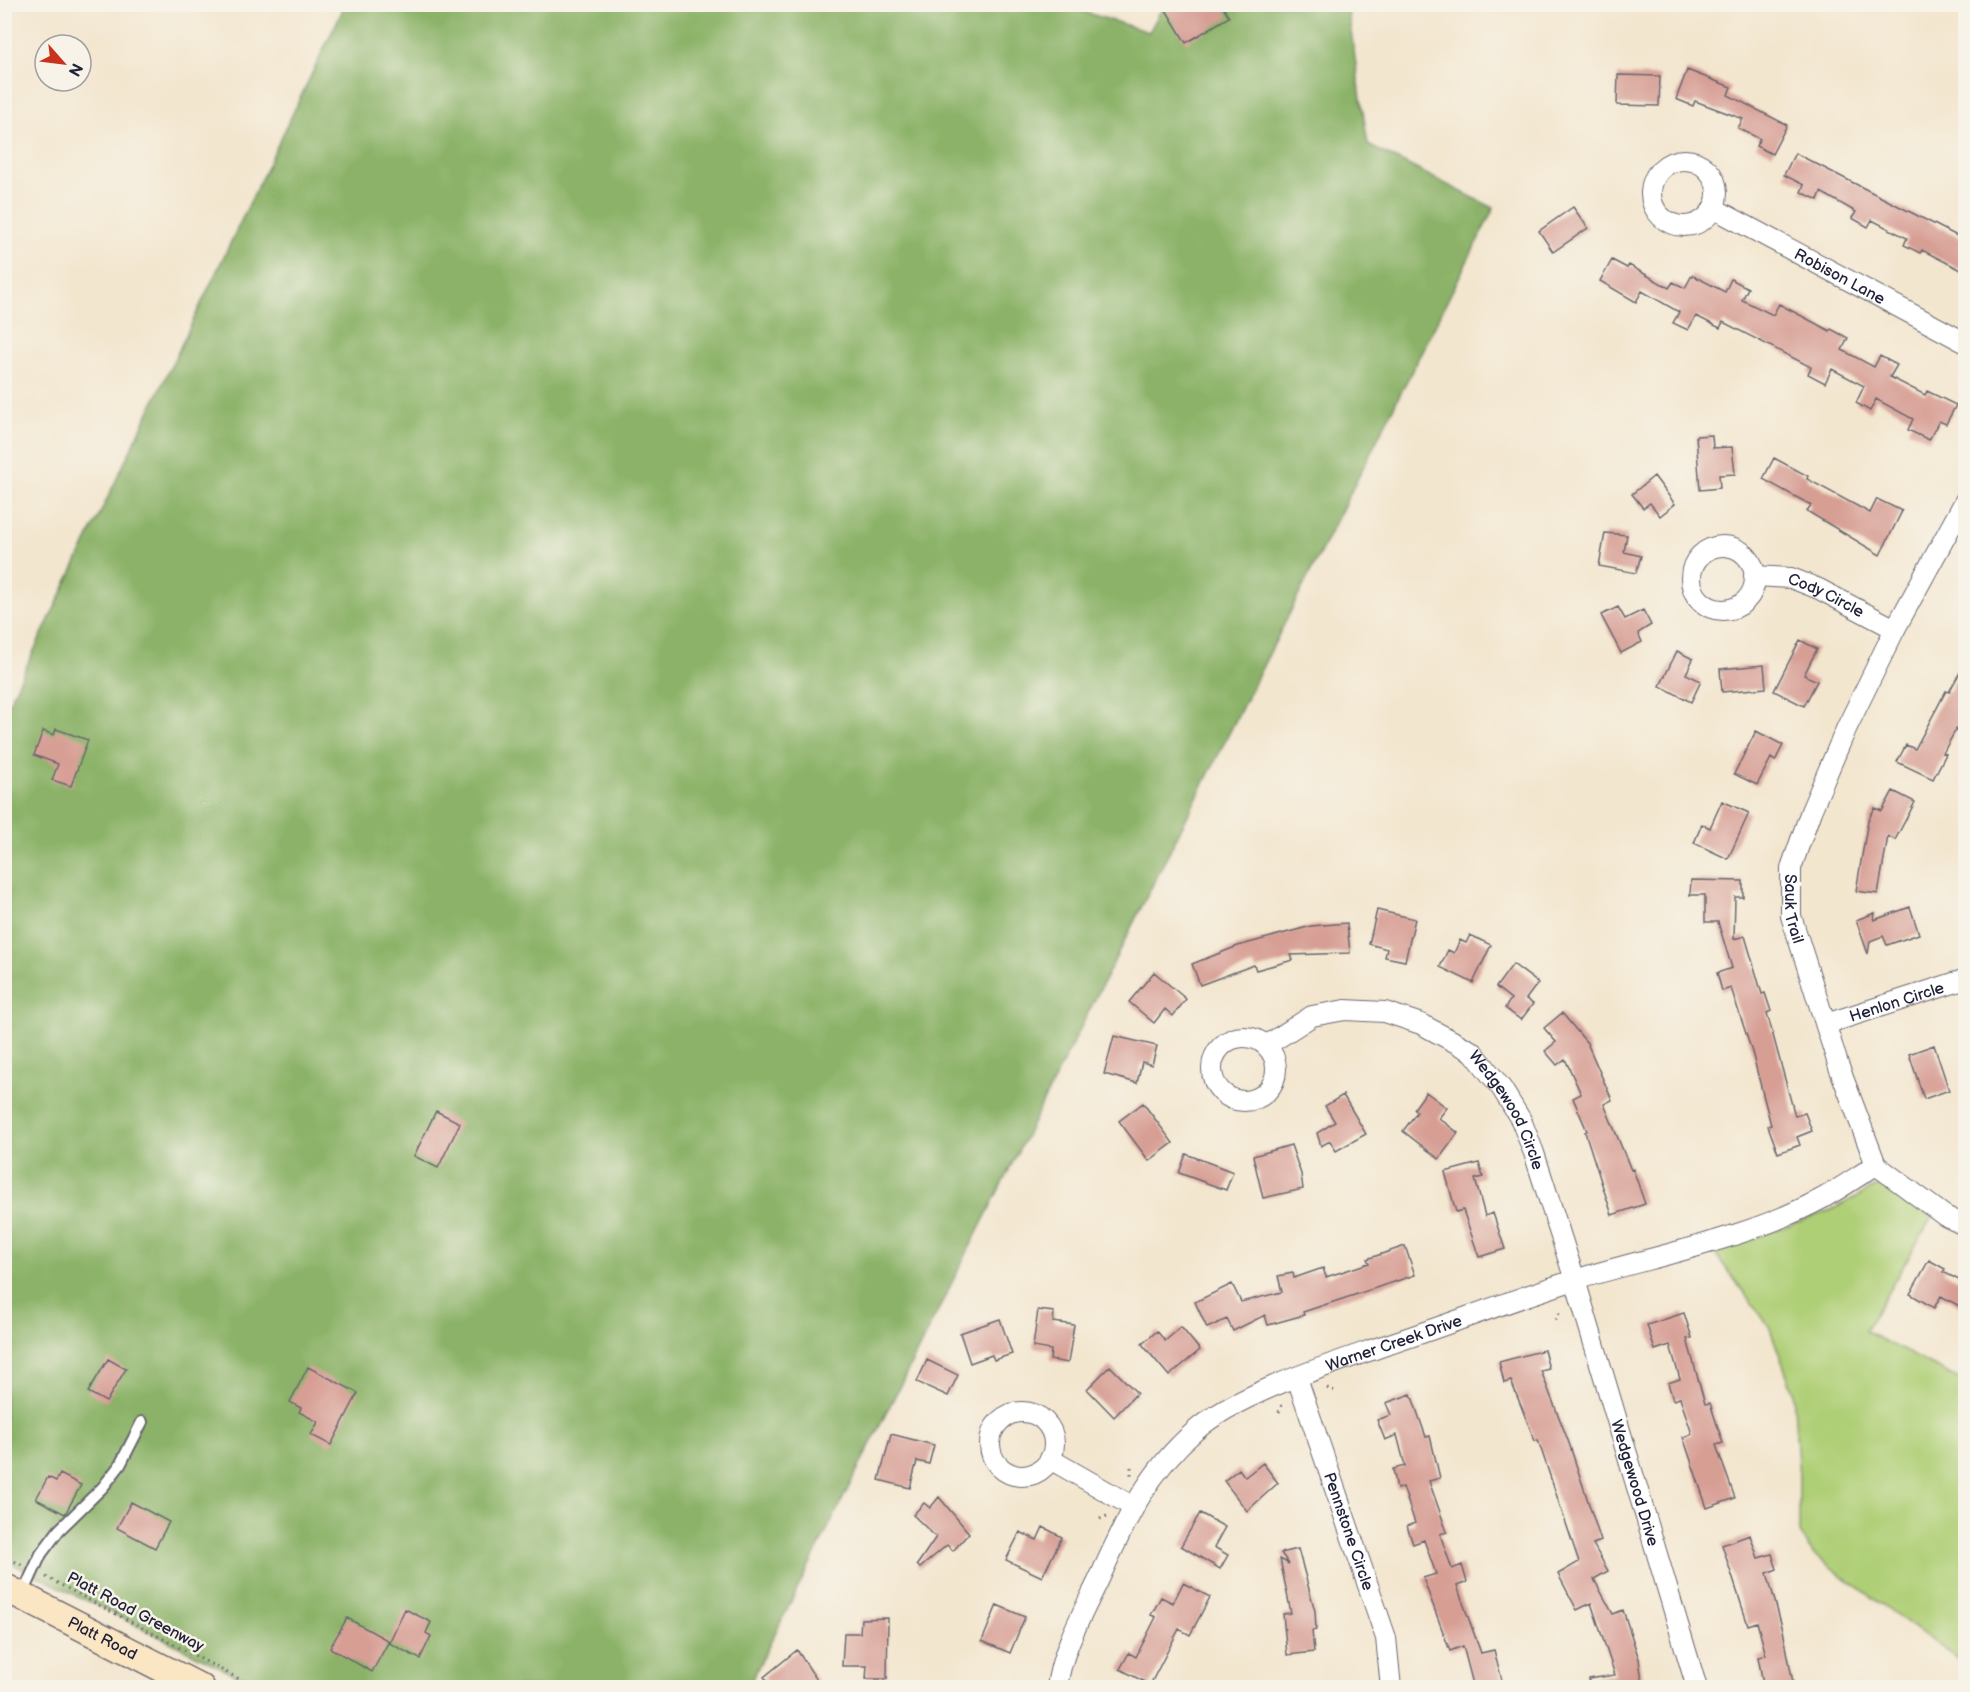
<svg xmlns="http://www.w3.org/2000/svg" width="1970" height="1692" font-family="'Balsamiq Sans',sans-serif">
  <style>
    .green { fill: #afcf76; stroke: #687858; stroke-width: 1.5 }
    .forest { fill: #8bb267; stroke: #566a51; stroke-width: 1.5 }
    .building { fill: #d79e94 }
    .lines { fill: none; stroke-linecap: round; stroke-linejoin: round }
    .service-casing { stroke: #6b676f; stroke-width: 14 }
    .minor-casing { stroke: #6b676f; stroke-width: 22 }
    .secondary-casing { stroke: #6b676f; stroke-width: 30 }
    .path { stroke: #6b676f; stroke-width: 3; stroke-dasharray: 1.5 4.5; stroke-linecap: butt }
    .service { stroke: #fff; stroke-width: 10 }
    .minor { stroke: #fff; stroke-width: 20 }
    .secondary { stroke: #fbe6c3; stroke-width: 27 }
    .labels { text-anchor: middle; stroke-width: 5; stroke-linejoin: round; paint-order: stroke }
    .street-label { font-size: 16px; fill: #22223b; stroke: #f7f3e8 }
  </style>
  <rect width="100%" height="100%" fill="#f7f3e8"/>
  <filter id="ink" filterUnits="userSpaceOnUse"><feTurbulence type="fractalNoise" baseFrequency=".0167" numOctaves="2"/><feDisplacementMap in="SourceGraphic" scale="12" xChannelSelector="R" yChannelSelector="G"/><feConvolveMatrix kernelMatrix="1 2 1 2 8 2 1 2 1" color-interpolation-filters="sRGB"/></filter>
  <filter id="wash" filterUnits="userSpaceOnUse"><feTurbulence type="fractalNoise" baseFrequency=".008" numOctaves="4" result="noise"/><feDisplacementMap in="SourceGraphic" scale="24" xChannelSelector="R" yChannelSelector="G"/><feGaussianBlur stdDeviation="1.35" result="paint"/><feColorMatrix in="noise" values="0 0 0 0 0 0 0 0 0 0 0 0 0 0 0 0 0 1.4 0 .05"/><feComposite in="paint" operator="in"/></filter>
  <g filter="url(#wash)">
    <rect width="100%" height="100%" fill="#f3e6cf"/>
    <path class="green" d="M 1887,1186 L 1900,1193 L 1932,1217 L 1865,1331 L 1965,1382 L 1966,1658 L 1963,1663 L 1814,1555 L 1799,1533 L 1799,1476 L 1793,1392 L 1769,1326 L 1714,1252 L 1829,1211 L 1875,1187 Z"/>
    <path class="forest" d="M 1058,4 L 1149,32 L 1164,5 L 1347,5 L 1368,145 L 1494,208 L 748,1687 L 260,1687 L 5,1560 L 4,713 L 345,5 Z"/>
    <g id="blocks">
      <path class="building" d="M 1175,4 L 1221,4 L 1229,17 L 1186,43 L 1166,10 Z
        M 1687,70 L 1731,87 L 1728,95 L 1787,125 L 1772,154 L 1756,146 L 1760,139 L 1738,128 L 1743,119 L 1695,101 L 1693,106 L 1676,99 Z
        M 1618,75 L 1660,76 L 1659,106 L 1617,105 Z
        M 1795,153 L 1965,240 L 1965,272 L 1922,250 L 1920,253 L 1904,245 L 1907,238 L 1872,220 L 1868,227 L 1852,218 L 1856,212 L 1821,192 L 1818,200 L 1801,192 L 1804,185 L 1784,175 Z
        M 1573,207 L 1588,228 L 1553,252 L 1539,231 Z
        M 1612,260 L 1627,268 L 1629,265 L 1669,288 L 1673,282 L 1685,288 L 1692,275 L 1725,292 L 1731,279 L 1748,288 L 1742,300 L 1773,315 L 1779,304 L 1830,331 L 1831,329 L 1848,338 L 1842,350 L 1874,367 L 1880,356 L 1897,365 L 1890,377 L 1925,395 L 1927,391 L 1956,405 L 1946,424 L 1939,421 L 1929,440 L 1908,430 L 1913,419 L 1876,399 L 1870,411 L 1856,403 L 1864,386 L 1832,369 L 1825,383 L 1808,374 L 1811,367 L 1723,322 L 1720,328 L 1696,316 L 1688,330 L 1673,323 L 1679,312 L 1642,291 L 1636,302 L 1600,281 Z
        M 1712,435 L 1713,448 L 1732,447 L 1735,474 L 1719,475 L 1720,488 L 1700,490 L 1696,436 Z
        M 1774,458 L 1808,476 L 1807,479 L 1870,513 L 1877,499 L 1902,511 L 1880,555 L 1807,511 L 1811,505 L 1763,479 Z
        M 1654,476 L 1675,504 L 1660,516 L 1650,503 L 1643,508 L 1632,494 Z
        M 1605,533 L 1627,535 L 1624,552 L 1641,556 L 1636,573 L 1599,566 Z
        M 1618,607 L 1625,619 L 1643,610 L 1651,625 L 1638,633 L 1642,642 L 1621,653 L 1601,615 Z
        M 1800,640 L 1817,649 L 1804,675 L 1817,681 L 1804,706 L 1774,691 Z
        M 1677,651 L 1693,659 L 1686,674 L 1701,681 L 1691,702 L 1660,686 Z
        M 1965,663 L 1965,713 L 1943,753 L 1946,754 L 1933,779 L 1897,762 L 1906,745 L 1915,749 L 1946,691 L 1949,692 Z
        M 1764,665 L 1766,688 L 1722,692 L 1720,669 Z
        M 56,729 L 88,740 L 71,786 L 52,780 L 58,764 L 34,755 L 43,731 L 54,735 Z
        M 1756,731 L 1783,745 L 1775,761 L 1771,758 L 1757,785 L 1734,774 Z
        M 1893,791 L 1915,802 L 1895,840 L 1888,836 L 1878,894 L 1856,891 L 1868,820 L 1875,808 L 1882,811 Z
        M 1722,801 L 1749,813 L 1728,859 L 1694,843 L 1702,824 L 1710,828 Z
        M 1691,880 L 1743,881 L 1743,897 L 1735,897 L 1734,939 L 1745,936 L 1762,994 L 1765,993 L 1771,1011 L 1767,1013 L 1795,1116 L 1805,1113 L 1812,1131 L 1797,1137 L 1800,1145 L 1778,1153 L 1768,1126 L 1771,1125 L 1752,1052 L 1731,988 L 1722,991 L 1717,973 L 1732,968 L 1718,922 L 1705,922 L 1705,895 L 1690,895 Z
        M 1910,907 L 1919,934 L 1887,945 L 1883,936 L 1870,941 L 1868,954 L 1856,920 L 1875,913 L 1874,920 Z
        M 1377,910 L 1415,919 L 1405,961 L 1385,957 L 1387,949 L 1369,944 Z
        M 1347,923 L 1350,953 L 1291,955 L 1293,960 L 1256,970 L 1254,965 L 1200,985 L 1192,964 L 1238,946 L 1311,926 Z
        M 1470,935 L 1491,945 L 1473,983 L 1440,967 L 1448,950 L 1454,953 L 1460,940 L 1466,943 Z
        M 1513,964 L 1538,983 L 1526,999 L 1533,1004 L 1521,1020 L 1505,1008 L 1511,999 L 1496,987 Z
        M 1154,972 L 1186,999 L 1173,1016 L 1165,1009 L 1154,1023 L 1129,1002 Z
        M 1562,1013 L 1587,1043 L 1612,1100 L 1604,1104 L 1631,1170 L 1633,1169 L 1645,1204 L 1612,1215 L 1585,1132 L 1587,1131 L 1573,1098 L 1581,1094 L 1565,1059 L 1557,1065 L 1545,1051 L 1556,1042 L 1544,1028 Z
        M 1114,1036 L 1157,1046 L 1152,1065 L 1142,1062 L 1137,1083 L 1104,1074 Z
        M 1934,1045 L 1949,1090 L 1924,1099 L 1909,1054 Z
        M 1426,1092 L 1447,1108 L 1439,1118 L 1458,1133 L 1439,1159 L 1403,1131 L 1417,1112 L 1414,1109 Z
        M 1343,1095 L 1366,1134 L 1336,1151 L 1330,1141 L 1321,1146 L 1317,1133 L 1335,1122 L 1325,1106 Z
        M 1143,1103 L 1173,1143 L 1149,1161 L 1119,1121 Z
        M 436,1111 L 460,1123 L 438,1168 L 414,1156 Z
        M 1291,1145 L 1301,1174 L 1303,1189 L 1263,1198 L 1253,1156 Z
        M 1186,1154 L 1233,1172 L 1226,1190 L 1179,1173 Z
        M 1479,1163 L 1483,1177 L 1475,1179 L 1485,1216 L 1493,1213 L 1505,1249 L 1479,1257 L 1463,1210 L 1456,1212 L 1445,1172 Z
        M 1405,1246 L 1415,1275 L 1303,1312 L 1304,1315 L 1268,1325 L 1265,1315 L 1233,1331 L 1227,1319 L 1207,1328 L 1195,1302 L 1232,1284 L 1241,1302 L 1282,1292 L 1278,1276 L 1293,1273 L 1294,1278 L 1323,1268 L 1326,1277 L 1369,1263 L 1367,1259 Z
        M 1929,1260 L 1945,1269 L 1943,1272 L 1965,1283 L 1965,1309 L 1941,1296 L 1934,1308 L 1910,1294 Z
        M 1038,1310 L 1054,1312 L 1053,1322 L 1074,1325 L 1068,1363 L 1050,1360 L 1051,1350 L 1033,1347 Z
        M 1684,1313 L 1692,1338 L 1687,1339 L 1705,1404 L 1710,1403 L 1723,1443 L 1716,1445 L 1735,1498 L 1707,1508 L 1683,1437 L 1692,1434 L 1680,1398 L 1673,1400 L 1668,1383 L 1680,1379 L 1670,1345 L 1655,1350 L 1647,1325 Z
        M 1000,1319 L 1012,1354 L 994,1360 L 992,1355 L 970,1363 L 960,1333 Z
        M 1181,1327 L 1200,1350 L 1169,1376 L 1142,1344 L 1157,1331 L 1165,1341 Z
        M 1544,1350 L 1549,1369 L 1541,1371 L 1569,1443 L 1601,1541 L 1593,1544 L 1608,1571 L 1594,1579 L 1613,1614 L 1623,1610 L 1639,1659 L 1643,1688 L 1589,1688 L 1589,1679 L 1615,1675 L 1591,1603 L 1577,1610 L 1558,1574 L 1579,1562 L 1538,1440 L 1535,1441 L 1511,1381 L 1504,1383 L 1499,1362 Z
        M 108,1359 L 126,1369 L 106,1402 L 88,1392 Z
        M 927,1360 L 958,1375 L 948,1396 L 917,1382 Z
        M 1110,1366 L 1137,1393 L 1114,1417 L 1087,1389 Z
        M 308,1367 L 358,1393 L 331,1445 L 311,1435 L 318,1422 L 299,1412 L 301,1408 L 290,1402 Z
        M 1411,1394 L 1426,1437 L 1430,1436 L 1440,1478 L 1429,1481 L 1447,1532 L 1440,1534 L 1452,1569 L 1462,1565 L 1467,1582 L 1457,1586 L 1481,1653 L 1494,1650 L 1504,1688 L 1474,1688 L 1463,1646 L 1450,1651 L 1423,1578 L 1436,1574 L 1424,1540 L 1413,1544 L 1407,1526 L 1415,1523 L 1403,1487 L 1397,1489 L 1393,1469 L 1405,1466 L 1397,1435 L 1385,1440 L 1377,1420 L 1391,1415 L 1386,1403 Z
        M 891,1434 L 934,1445 L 929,1464 L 917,1461 L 910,1488 L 879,1480 Z
        M 1263,1463 L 1278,1483 L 1247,1511 L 1224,1481 L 1239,1469 L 1245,1477 Z
        M 60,1474 L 81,1485 L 65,1514 L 36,1499 L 48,1477 L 56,1481 Z
        M 939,1497 L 969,1533 L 953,1551 L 947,1545 L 920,1568 L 917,1565 L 936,1537 L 913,1515 L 924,1503 L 930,1508 Z
        M 131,1502 L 169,1522 L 155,1548 L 117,1528 Z
        M 1200,1513 L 1225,1527 L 1214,1547 L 1228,1555 L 1220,1569 L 1181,1546 Z
        M 1043,1527 L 1062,1537 L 1042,1577 L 1006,1560 L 1020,1532 L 1037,1540 Z
        M 1750,1535 L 1758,1558 L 1772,1554 L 1777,1569 L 1767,1573 L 1783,1630 L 1794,1688 L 1764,1688 L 1758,1657 L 1766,1655 L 1757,1622 L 1748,1625 L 1722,1545 Z
        M 1298,1549 L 1315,1611 L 1316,1630 L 1312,1631 L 1314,1652 L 1287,1655 L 1283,1614 L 1291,1613 L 1280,1559 L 1289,1564 L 1281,1553 Z
        M 1183,1583 L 1210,1597 L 1190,1635 L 1179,1629 L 1150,1685 L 1120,1669 L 1129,1653 L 1136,1657 L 1156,1617 L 1151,1615 L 1161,1597 L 1173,1603 Z
        M 997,1605 L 1025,1617 L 1010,1653 L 982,1641 Z
        M 405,1609 L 431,1622 L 426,1633 L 431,1636 L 420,1659 L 389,1643 Z
        M 347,1618 L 389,1641 L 372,1672 L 330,1648 Z
        M 888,1618 L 887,1679 L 866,1679 L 867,1666 L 842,1666 L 844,1633 L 860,1633 L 861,1619 Z
        M 797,1650 L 817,1680 L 807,1688 L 772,1688 L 764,1677 Z"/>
    </g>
  </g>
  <g filter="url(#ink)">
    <use href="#blocks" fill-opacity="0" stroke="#6b676f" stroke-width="1.5"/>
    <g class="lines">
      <defs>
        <path id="service" d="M 22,1596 L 41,1554 L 59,1530 L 103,1487 L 120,1465 L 142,1422"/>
        <g id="minor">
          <circle cx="1684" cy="193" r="33"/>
          <path id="s1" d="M 1713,208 L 1966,343"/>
          <path id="s2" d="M 1966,499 L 1895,629 L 1847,727 L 1811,811 L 1791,868 L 1791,916 L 1839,1067 L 1876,1165 L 1945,1216 L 1966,1226"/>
          <circle cx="1723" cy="578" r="32"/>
          <path id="s3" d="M 1754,576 L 1791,578 L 1819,589 L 1895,629"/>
          <path id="s4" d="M 1826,1024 L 1966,979"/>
          <circle cx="1244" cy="1069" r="32"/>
          <path id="s5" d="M 1267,1045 L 1312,1016 L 1345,1010 L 1385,1012 L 1421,1024 L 1473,1052 L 1502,1089 L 1521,1120 L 1534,1153 L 1575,1280 L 1697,1688"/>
          <path id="s6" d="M 1297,1378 L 1386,1638 L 1391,1688"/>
          <circle cx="1022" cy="1444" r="32"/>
          <path d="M 1050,1459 L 1132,1506"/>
          <path id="s7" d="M 1057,1688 C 1061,1650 1084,1611 1100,1577 C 1125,1522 1147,1472 1195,1431 C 1236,1394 1329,1365 1383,1346 C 1448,1325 1513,1299 1578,1279 C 1658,1255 1750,1238 1823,1198 C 1841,1188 1858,1176 1876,1165"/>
        </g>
        <g id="secondary">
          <path id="s8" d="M 4,1587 L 201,1688"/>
        </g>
      </defs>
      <use href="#service" class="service-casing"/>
      <use href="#minor" class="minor-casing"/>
      <use href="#secondary" class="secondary-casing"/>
      <path class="path" d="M 1556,1320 L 1560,1311
        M 1327,1388 L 1337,1392
        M 1279,1412 L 1282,1405
        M 1131,1467 L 1131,1478
        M 1100,1519 L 1109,1515
        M 4,1556 L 22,1565
        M 46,1577 L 256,1688"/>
      <use href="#service" class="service"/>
      <use href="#minor" class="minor"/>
      <use href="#secondary" class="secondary"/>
    </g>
  </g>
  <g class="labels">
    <g class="street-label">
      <text dy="6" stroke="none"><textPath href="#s1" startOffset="144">Robison Lane</textPath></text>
      <text dy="6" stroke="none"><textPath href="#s3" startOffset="76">Cody Circle</textPath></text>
      <text dy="6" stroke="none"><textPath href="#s2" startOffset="450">Sauk Trail</textPath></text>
      <text dy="6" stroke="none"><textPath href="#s4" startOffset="74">Henlon Circle</textPath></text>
      <text dy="6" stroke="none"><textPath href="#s5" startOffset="292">Wedgewood Circle</textPath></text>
      <text dy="6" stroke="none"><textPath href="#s7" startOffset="514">Warner Creek Drive</textPath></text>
      <text dy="6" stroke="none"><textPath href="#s5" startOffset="688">Wedgewood Drive</textPath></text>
      <text dy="6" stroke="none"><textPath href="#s6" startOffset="162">Pennstone Circle</textPath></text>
      <text transform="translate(136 1611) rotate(28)" y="6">Platt Road Greenway</text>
      <text dy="6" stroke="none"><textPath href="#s8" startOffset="111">Platt Road</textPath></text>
    </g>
  </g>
  <rect width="1970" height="1692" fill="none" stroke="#f7f3e8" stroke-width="24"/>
  <g transform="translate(63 63) rotate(118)"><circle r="28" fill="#f7f3e8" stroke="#a29fa3" stroke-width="1.5"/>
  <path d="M0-4.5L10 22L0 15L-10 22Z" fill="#c8321e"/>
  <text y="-9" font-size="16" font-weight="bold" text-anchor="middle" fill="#22223b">N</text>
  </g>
</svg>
